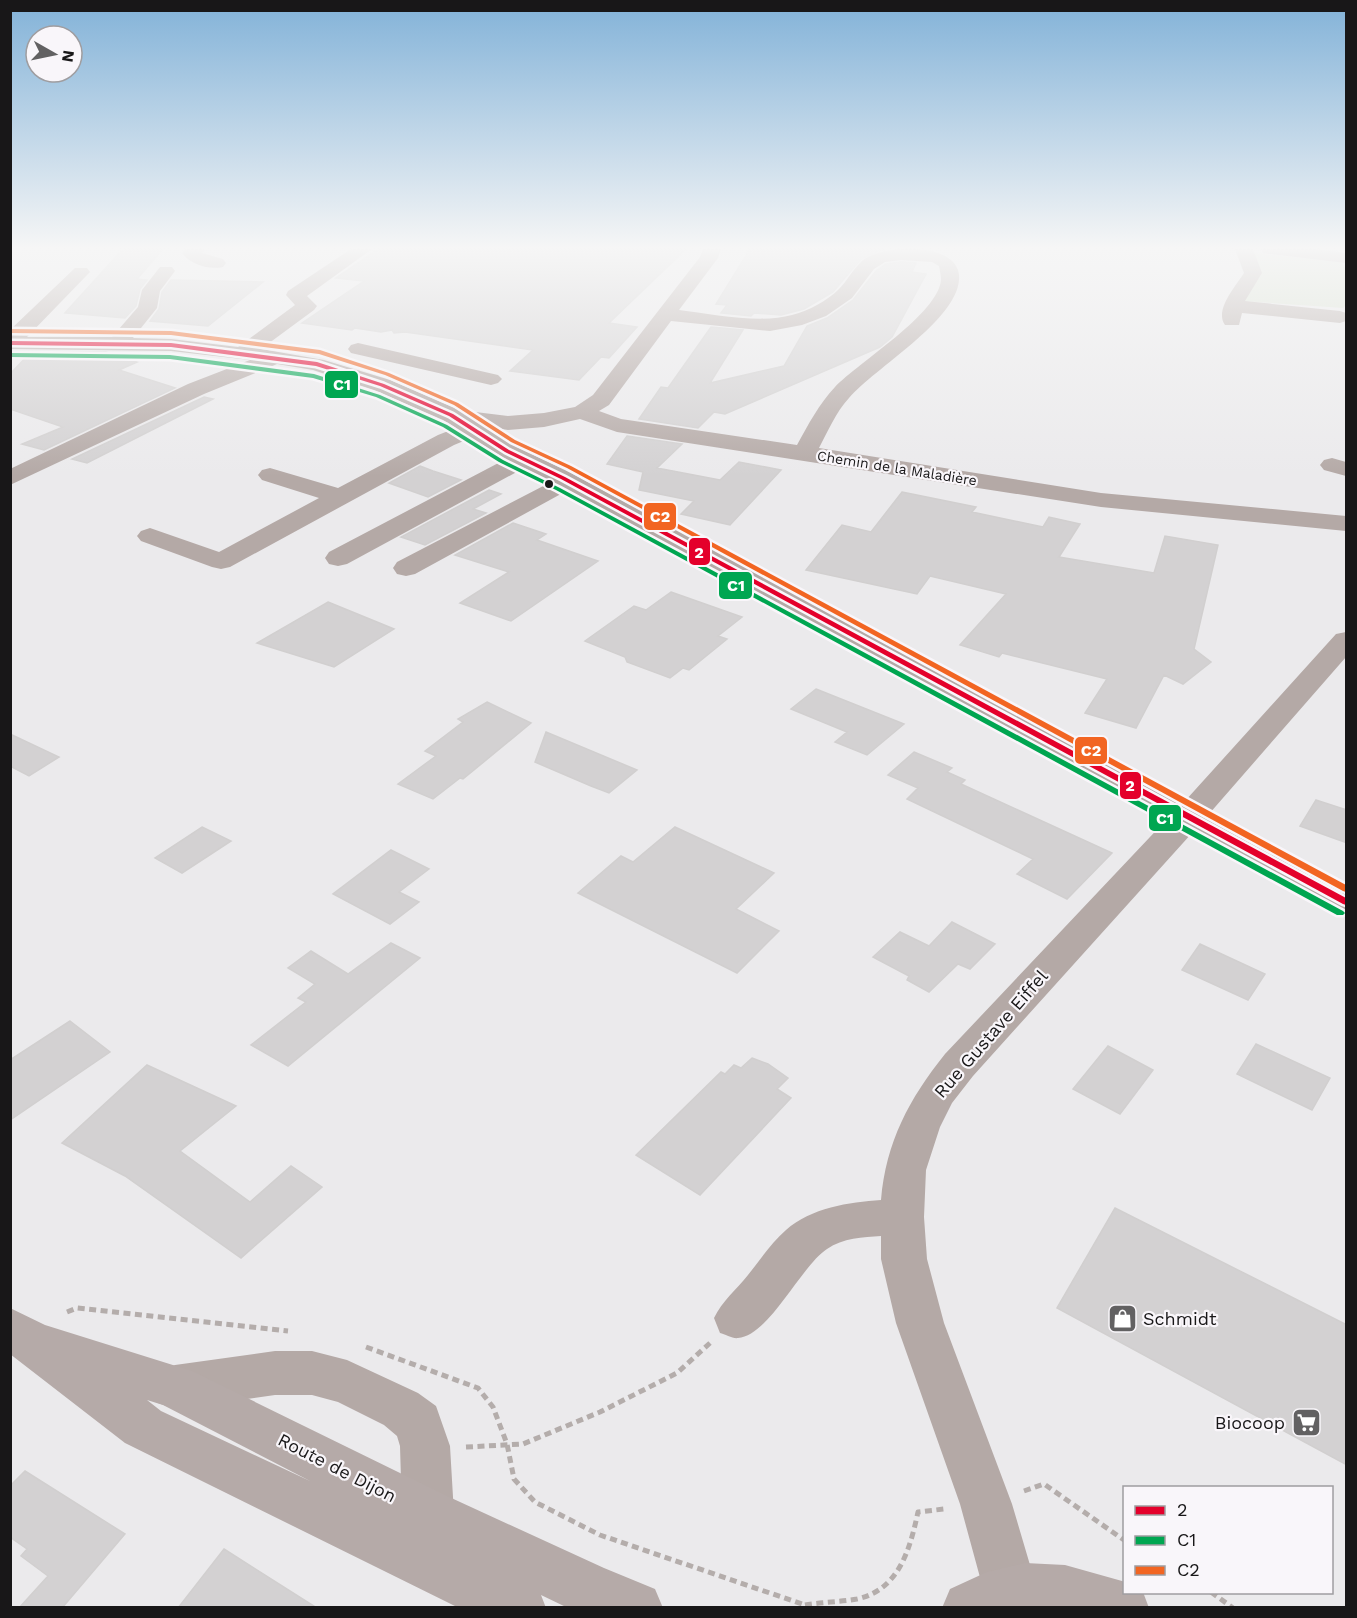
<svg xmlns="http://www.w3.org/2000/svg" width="1357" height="1618" font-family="'Work Sans',sans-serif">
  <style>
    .green { fill: #d7e1cf }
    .building { fill: #d3d1d2; stroke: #d1cfcf; stroke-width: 1.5 }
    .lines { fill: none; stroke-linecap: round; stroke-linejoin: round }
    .path { stroke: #b4adab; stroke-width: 5; stroke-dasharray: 7 4.5; stroke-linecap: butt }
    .minor { fill: #b4a9a6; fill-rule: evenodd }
    .major { fill: #b5aaa8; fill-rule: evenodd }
    .bus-1-casing { stroke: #f9f6fa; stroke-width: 5 }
    .bus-2-casing { stroke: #f9f6fa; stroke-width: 5 }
    .bus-3-casing { stroke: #f9f6fa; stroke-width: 5 }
    .bus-1 { fill: #e4002b; fill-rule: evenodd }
    .bus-2 { fill: #00a651; fill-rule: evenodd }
    .bus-3 { fill: #f26522; fill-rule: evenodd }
    .bus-dot { fill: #181718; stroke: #f9f6fa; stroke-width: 2 }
    .labels { text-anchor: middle; stroke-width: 4.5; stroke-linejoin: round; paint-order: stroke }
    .far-street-label { font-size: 14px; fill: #181718; stroke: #f9f6fa }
    .near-street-label { font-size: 18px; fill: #181718; stroke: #f9f6fa }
    .near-poi-label { font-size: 18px; fill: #181718; stroke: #f9f6fa; text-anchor: start }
    .line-badge { stroke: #f9f6fa; stroke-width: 2 }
    .badge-label { font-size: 16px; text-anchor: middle; font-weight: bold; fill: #fff }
  </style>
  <rect width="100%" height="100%" fill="#ebeaec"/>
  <path class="green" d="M 1254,253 L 1341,262 L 1346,269 L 1346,305 L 1343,308 L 1243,301 L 1261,275 Z"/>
  <path class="building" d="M 123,249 L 163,249 L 137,279 L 147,280 L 140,289 L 136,306 L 125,318 L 65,313 Z
    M 378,249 L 686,249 L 609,323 L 637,327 L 609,358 L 601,357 L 579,380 L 510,371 L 533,350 L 405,332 L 394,333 L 392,330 L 381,332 L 355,328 L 352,330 L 302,323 L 364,281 L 336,278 Z
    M 750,249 L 884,249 L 861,259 L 833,292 L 804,309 L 781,315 L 754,313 L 751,316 L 721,313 L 727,305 L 716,304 Z
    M 901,262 L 916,263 L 912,272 L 926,274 L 892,337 L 880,347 L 725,414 L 714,412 L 698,428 L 639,419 L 661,387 L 668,388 L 711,327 L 743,330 L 710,383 L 784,366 L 807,326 L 827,318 L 853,300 L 876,271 L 886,264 Z
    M 171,280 L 263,282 L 208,326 L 150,321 L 159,309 L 162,292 Z
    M 31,352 L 106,352 L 137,362 L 119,370 L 175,388 L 44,450 L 22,444 L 63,427 L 10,409 L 10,374 Z
    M 204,397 L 213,399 L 87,463 L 72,459 Z
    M 627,436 L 682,444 L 657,468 L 720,480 L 739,462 L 781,470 L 730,525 L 681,514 L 694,501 L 639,490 L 643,472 L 607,464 Z
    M 420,466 L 433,471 L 461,480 L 428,497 L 389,483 Z
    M 489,490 L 501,494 L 473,509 L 486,513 L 425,545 L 401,537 Z
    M 902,492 L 976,507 L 972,512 L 1043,527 L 1049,517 L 1080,524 L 1059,557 L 1154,573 L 1165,536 L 1218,545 L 1194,649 L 1211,662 L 1183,684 L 1164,675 L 1136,728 L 1085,713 L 1107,679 L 1002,653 L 999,657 L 960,645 L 1006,594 L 930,576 L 917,594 L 806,570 L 842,525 L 871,532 Z
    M 513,523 L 546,534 L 537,540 L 598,561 L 511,621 L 460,603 L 509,572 L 455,555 Z
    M 671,592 L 742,617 L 718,636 L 727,639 L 689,670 L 683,668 L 670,678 L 627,662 L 625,657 L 585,641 L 634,606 L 646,610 Z
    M 328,602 L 394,629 L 334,667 L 257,643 Z
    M 816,689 L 904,724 L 867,755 L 835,742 L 847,732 L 791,709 Z
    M 487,702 L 531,723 L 463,779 L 460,778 L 433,799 L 398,784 L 436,756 L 425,751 L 463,722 L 458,719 Z
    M 546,732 L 637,770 L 609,793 L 591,786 L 535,762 Z
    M 10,734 L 59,757 L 29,776 L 10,766 Z
    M 914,752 L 952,768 L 947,772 L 965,780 L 961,784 L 1112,853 L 1067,899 L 1017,874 L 1033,859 L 907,799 L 918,788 L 888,775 Z
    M 1316,800 L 1347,810 L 1347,843 L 1300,826 Z
    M 202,827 L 231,841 L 182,873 L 155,858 Z
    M 675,827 L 774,873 L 736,909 L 779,931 L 737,973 L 578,893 L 621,856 L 633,862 Z
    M 391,850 L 429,869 L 399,892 L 419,902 L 390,924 L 333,894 Z
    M 952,922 L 995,944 L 970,969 L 958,964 L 929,992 L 907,980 L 909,976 L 873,957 L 900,932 L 929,946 Z
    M 391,943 L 420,958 L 288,1066 L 251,1045 L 306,1002 L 298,998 L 315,984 L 288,968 L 311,951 L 348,974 Z
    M 1200,944 L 1265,974 L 1248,1000 L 1182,970 Z
    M 70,1021 L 110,1052 L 10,1120 L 10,1060 Z
    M 1256,1044 L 1330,1078 L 1312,1110 L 1237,1074 Z
    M 1108,1046 L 1153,1070 L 1120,1114 L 1073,1089 Z
    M 752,1058 L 768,1064 L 788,1078 L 777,1089 L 791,1098 L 700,1195 L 636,1155 L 721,1072 L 725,1074 L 734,1065 L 741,1068 Z
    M 147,1065 L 236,1106 L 180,1151 L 250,1202 L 291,1166 L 322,1187 L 241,1258 L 125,1176 L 62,1143 Z
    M 1115,1208 L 1347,1325 L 1347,1465 L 1057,1308 Z
    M 25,1471 L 125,1534 L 62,1608 L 19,1608 L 48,1576 L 21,1556 L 27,1549 L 10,1537 L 10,1486 Z
    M 224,1549 L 317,1608 L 178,1608 Z"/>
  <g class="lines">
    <path class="path" d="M 67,1312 L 77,1308 L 288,1331
      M 366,1347 L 478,1388 L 493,1407 L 507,1444 L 514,1479 L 535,1502 L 600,1535 L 805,1605
      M 466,1447 L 523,1444 L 600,1412 L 677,1373 L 710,1343
      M 1024,1491 L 1044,1484 L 1124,1540
      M 1211,1592 L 1233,1608
      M 805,1605 C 822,1602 840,1602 857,1599 C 899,1590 910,1549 918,1512 L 944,1509"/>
    <path class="minor" d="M 185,249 L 205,249 L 202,253 L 223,259 L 226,263 L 223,267 C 209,270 191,265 182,253 Z
      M 351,249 L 372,249 L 307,296 L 317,306 L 314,310 L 261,349 L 324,360 L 390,380 L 459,410 L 508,416 L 544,413 L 575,407 L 593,395 L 700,257 L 703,249 L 721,249 L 718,258 L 679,310 C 712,314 760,324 792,315 C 808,311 827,301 839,289 C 847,281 853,269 862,261 C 882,243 963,241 959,280 C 956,321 875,368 849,398 C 836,412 828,431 819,448 L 1101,493 L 1346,516 L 1346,531 L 1101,507 L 617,432 L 580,419 L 544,427 L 508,430 L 484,426 L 515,446 L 571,473 L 1185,801 L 1336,634 L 1346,632 L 1346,657 L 1209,814 L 1346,887 L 1346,914 L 1333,910 L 1192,833 L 973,1076 L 952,1103 L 940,1127 L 926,1170 L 924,1217 L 927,1259 L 944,1323 L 1012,1504 L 1038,1592 L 1032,1608 L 990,1608 L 984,1592 L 960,1504 L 896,1323 L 881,1259 L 881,1236 C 863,1237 843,1238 827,1249 C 800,1267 769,1336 738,1338 C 733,1339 725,1334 720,1333 L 714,1318 C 722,1301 736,1290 748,1275 C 760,1260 771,1243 786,1230 C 811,1208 849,1202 881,1200 C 886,1142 909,1099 945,1054 L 1167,819 L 570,491 L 559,495 L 415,574 L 406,576 L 397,574 L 393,568 L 397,562 L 551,482 L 524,468 L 347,564 L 338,566 L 329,564 L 325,558 L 329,552 L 506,459 L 471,438 L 454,445 L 230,567 L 221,569 L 212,567 L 141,541 L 137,536 L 141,531 L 150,528 L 219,552 L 319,498 L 262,480 L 258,475 L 262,470 L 270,468 L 338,488 L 438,435 L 456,428 L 443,420 L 374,390 L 313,370 L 277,364 L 204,394 L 10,485 L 10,469 L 188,384 L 250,360 L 171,351 L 10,349 L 10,330 L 75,268 L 87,268 L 90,272 L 27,337 L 112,337 L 138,307 L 142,290 L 160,267 L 172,267 L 175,271 L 160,291 L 157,308 L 133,338 L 171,339 L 238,347 L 295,305 L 286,295 L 288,291 ZM 901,260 L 932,262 L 939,266 C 940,271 941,276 941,280 C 938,314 859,362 835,387 C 819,404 808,425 797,445 L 621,419 L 599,411 L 609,405 L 671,321 L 770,331 L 802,325 L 826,316 L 852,298 L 874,269 L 885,262 Z
      M 1235,249 L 1253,249 L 1262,273 L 1245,301 L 1340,311 L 1346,313 L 1346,321 L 1340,323 L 1242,313 L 1239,325 L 1225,325 C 1214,310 1236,286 1244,273 Z
      M 1260,249 L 1316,249 L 1346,253 L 1346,263 L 1269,254 L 1263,253 Z
      M 358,343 L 498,375 L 502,379 L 498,383 L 491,385 L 351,353 L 348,349 L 351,345 Z
      M 1332,458 L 1346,462 L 1346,476 L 1324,470 L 1320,465 L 1324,460 Z
      M 275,1351 L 312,1351 L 347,1360 L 418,1393 L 436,1406 L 450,1446 L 454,1514 L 447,1532 L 428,1540 L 409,1532 L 402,1514 L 400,1446 L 397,1436 L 384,1425 L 338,1402 L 312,1395 L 275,1395 L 175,1409 L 158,1403 L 151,1387 L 158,1371 L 175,1365 Z"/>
    <path class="major" d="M 10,1308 L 45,1325 L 192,1371 L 447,1496 L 604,1568 L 655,1589 L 663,1608 L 568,1608 L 541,1595 L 546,1608 L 459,1608 L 125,1443 L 10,1354 ZM 147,1400 L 163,1405 L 310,1481 L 161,1411 Z
      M 1025,1563 L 1065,1565 L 1122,1581 L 1124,1582 L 1124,1592 L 1143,1592 L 1149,1608 L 942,1608 L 950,1589 L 987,1572 Z"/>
    <defs>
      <path id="bus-1" d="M 10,341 L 171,343 L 317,362 L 384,384 L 453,414 L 509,450 L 565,477 L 1346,898 L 1346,905 L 1343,904 L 561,479 L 505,452 L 449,416 L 380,386 L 316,366 L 171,347 L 10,345 Z"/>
      <path id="bus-2" d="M 10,353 L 170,355 L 314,374 L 380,395 L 447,425 L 503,460 L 560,488 L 1343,911 L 1345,913 L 1343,915 L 1337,915 L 556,490 L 499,462 L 443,427 L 376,397 L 313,378 L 170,359 L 10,357 Z"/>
      <path id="bus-3" d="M 10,329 L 171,331 L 320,350 L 389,373 L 458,403 L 515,440 L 571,466 L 1346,885 L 1346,892 L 1343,891 L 567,468 L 511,442 L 454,405 L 385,375 L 319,354 L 171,335 L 10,333 Z"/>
    </defs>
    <use href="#bus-1" class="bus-1-casing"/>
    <use href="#bus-2" class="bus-2-casing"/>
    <use href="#bus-3" class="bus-3-casing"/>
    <use href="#bus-1" class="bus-1"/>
    <use href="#bus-2" class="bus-2"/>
    <use href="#bus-3" class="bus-3"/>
  </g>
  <linearGradient id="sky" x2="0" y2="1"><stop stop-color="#82b2d8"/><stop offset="0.52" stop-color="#f6f6f6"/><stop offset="1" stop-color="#f6f6f6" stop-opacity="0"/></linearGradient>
  <rect width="1357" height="476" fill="url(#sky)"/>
  <defs>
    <symbol id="shop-square" viewBox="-11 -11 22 22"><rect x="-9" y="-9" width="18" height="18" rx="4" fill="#626162" stroke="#f9f6fa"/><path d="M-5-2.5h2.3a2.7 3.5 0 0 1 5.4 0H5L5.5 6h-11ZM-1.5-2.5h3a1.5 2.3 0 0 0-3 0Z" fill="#fff"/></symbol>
    <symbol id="supermarket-square" viewBox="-11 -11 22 22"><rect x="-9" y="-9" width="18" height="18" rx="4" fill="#626162" stroke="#f9f6fa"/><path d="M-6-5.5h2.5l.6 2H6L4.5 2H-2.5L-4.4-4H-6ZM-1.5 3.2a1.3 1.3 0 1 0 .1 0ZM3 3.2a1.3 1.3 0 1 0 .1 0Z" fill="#fff"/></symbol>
  </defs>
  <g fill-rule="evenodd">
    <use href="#shop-square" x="1106" y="1302" width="33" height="33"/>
    <use href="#supermarket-square" x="1290" y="1406" width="33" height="33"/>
  </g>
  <circle class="bus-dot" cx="549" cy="484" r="5"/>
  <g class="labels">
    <g class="far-street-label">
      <text transform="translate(897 468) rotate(9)" y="5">Chemin de la Maladière</text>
    </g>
    <g class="near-street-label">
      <text transform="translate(991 1034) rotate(-49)" y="6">Rue Gustave Eiffel</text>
      <text transform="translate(337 1468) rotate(27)" y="6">Route de Dijon</text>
    </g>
    <g class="near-poi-label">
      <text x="1143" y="1325">Schmidt</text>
      <text x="1285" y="1429" text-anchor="end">Biocoop</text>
    </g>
  </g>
  <g class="line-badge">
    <rect x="324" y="370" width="35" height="29" rx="6" fill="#00a651"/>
    <rect x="643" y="502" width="34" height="29" rx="6" fill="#f26522"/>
    <rect x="688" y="537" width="23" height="29" rx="6" fill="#e4002b"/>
    <rect x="718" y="571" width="35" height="29" rx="6" fill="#00a651"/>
    <rect x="1074" y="736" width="34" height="29" rx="6" fill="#f26522"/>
    <rect x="1119" y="771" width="23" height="29" rx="6" fill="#e4002b"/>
    <rect x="1148" y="804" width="34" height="28" rx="6" fill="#00a651"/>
  </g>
  <g class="badge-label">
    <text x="342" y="390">C1</text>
    <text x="660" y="522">C2</text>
    <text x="699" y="558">2</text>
    <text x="736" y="591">C1</text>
    <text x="1091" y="756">C2</text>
    <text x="1130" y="791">2</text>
    <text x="1165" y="824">C1</text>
  </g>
  <rect width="1357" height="1618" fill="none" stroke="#181718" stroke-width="24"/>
  <rect x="1123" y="1486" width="210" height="108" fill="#f9f6fa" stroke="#9f9da0" stroke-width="1.5"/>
  <rect x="1135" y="1506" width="30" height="9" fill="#e4002b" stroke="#9f9da0" stroke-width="1.5"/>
  <text x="1177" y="1516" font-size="18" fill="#181718">2</text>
  <rect x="1135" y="1536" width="30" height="9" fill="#00a651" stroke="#9f9da0" stroke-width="1.5"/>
  <text x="1177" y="1546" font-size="18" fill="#181718">C1</text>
  <rect x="1135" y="1566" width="30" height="9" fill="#f26522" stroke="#9f9da0" stroke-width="1.5"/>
  <text x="1177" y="1576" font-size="18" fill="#181718">C2</text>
  <g transform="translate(54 54) rotate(99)"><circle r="28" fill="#f9f6fa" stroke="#9f9da0" stroke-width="1.5"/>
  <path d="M0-4.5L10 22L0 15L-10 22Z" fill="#626162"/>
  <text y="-9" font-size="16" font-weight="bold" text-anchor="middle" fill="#181718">N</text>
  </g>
</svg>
